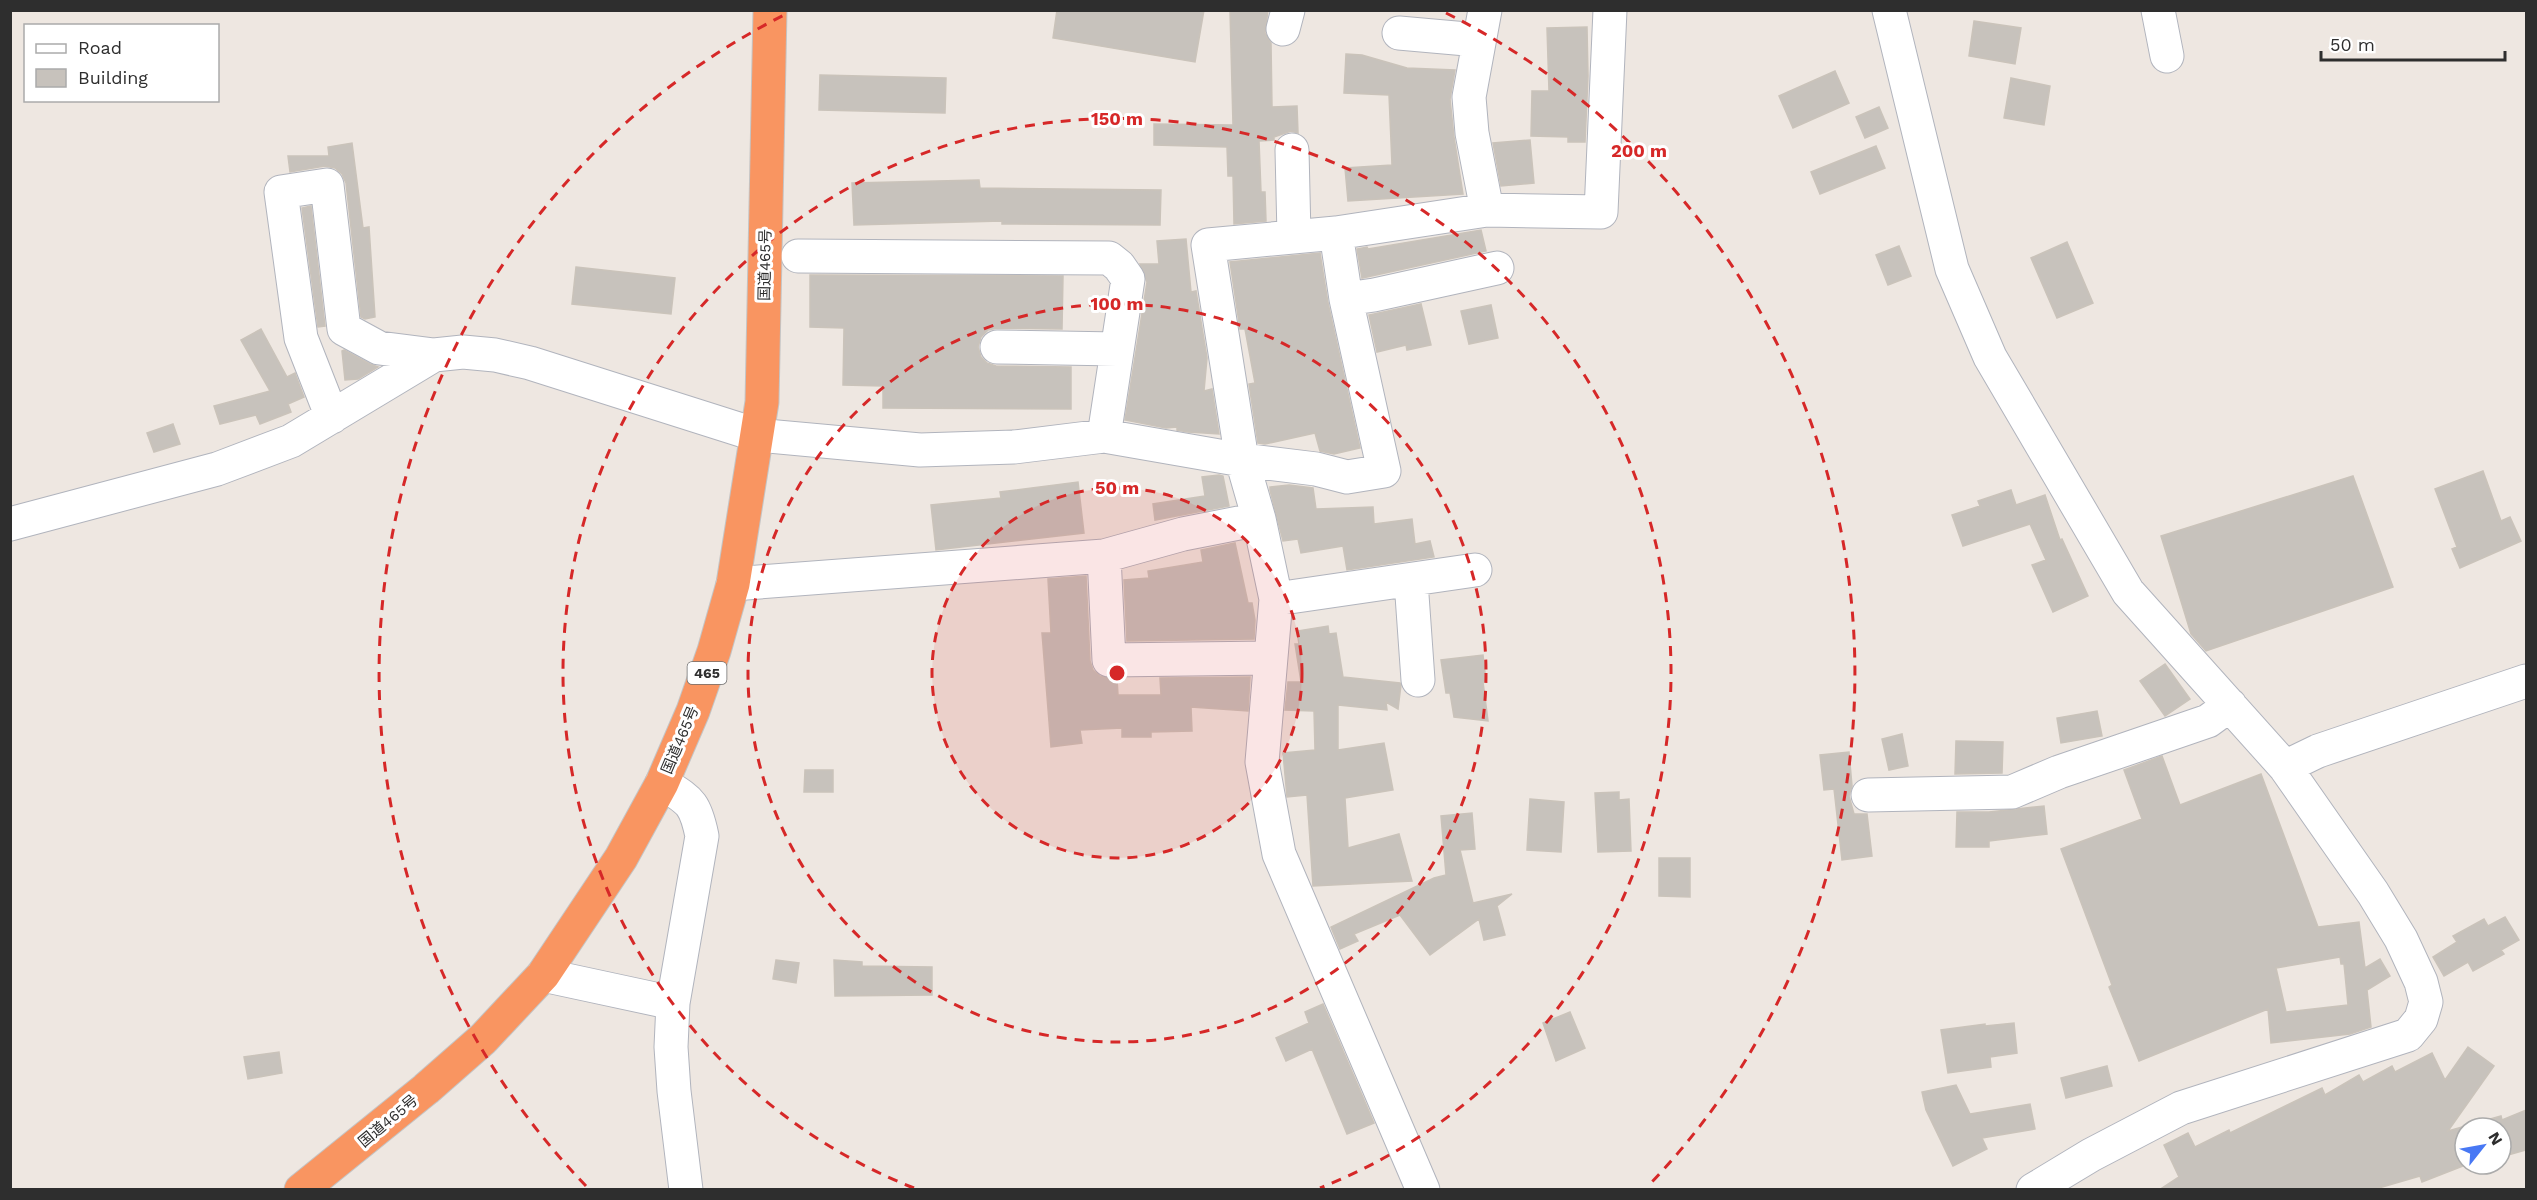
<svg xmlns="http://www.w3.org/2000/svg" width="2537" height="1200" font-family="'Work Sans','Noto Sans JP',sans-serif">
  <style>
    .building { fill: #c7c2bc; stroke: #cac3ba; stroke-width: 1.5; fill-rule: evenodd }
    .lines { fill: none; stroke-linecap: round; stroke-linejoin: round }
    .minor-casing { stroke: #b1b4bd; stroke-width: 35 }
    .highway-casing { stroke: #c4c4c4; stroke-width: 35 }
    .minor { stroke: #fff; stroke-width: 33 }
    .highway { stroke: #f99561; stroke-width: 33 }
    .ring { fill: none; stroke: #d62828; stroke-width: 3; stroke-dasharray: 10 8 }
    .labels { text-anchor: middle; stroke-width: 6; stroke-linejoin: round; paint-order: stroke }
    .shield { fill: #fff; stroke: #6d6d6d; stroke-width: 1.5 }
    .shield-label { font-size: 14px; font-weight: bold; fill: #2e2e2e }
    .street-label { font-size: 15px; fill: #2e2e2e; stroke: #fff }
    .centre { fill: #d62828; stroke: #fff; stroke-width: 3 }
    .ring-label { font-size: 18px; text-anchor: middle; font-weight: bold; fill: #d62828; stroke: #fff; stroke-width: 6; stroke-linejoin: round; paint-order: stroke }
  </style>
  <rect width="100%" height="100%" fill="#eee7e1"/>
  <path class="building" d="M 1057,10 L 1204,10 L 1195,62 L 1053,38 Z
    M 1230,10 L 1268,10 L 1265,33 L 1271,43 L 1272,107 L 1297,106 L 1298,133 L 1291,131 L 1274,137 L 1274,140 L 1259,141 L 1261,192 L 1265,192 L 1266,221 L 1234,224 L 1233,176 L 1228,176 L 1227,147 L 1154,145 L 1154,124 L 1233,125 Z
    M 1974,21 L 2021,28 L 2015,64 L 1969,56 Z
    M 1587,27 L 1588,76 L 1585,142 L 1568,142 L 1568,137 L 1531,136 L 1532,91 L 1549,91 L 1547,28 Z
    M 1346,54 L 1362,55 L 1407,68 L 1455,70 L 1450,99 L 1454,137 L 1463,194 L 1348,201 L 1345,168 L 1392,165 L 1389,95 L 1344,93 Z
    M 1835,71 L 1849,103 L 1793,128 L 1779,96 Z
    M 820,75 L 946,78 L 945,113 L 819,110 Z
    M 2011,78 L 2050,86 L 2044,125 L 2004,118 Z
    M 1879,107 L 1888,128 L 1865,138 L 1856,117 Z
    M 1530,140 L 1534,183 L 1501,186 L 1493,143 Z
    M 352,143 L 363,228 L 369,227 L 375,317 L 365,319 L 361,317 L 346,183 L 342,174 L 335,168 L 325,166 L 290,172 L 288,156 L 329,156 L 328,147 Z
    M 1876,146 L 1885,168 L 1820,194 L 1811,172 Z
    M 979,180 L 980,188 L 1161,190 L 1160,225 L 1002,224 L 1002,221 L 854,225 L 852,183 Z
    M 311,206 L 325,326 L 318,327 L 302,208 Z
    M 1481,230 L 1486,251 L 1362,278 L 1357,249 L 1367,247 L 1368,249 Z
    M 1186,239 L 1191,292 L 1196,291 L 1207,358 L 1204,391 L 1212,389 L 1219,434 L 1188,432 L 1177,430 L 1177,427 L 1166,428 L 1125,420 L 1147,282 L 1140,264 L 1159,264 L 1157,241 Z
    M 2067,242 L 2093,303 L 2057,318 L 2031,258 Z
    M 1899,246 L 1911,276 L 1888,285 L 1876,255 Z
    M 1320,253 L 1328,303 L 1360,448 L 1334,454 L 1320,451 L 1315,433 L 1265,444 L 1258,443 L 1249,384 L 1255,383 L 1245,329 L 1240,329 L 1230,262 Z
    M 576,267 L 675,278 L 671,314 L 572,304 Z
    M 810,275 L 1063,276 L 1062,329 L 997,328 L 988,330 L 981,337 L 978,347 L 981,357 L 987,363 L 996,366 L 1071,367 L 1071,409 L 883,408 L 883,386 L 843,385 L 844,328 L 810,327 Z
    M 1421,304 L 1431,345 L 1407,350 L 1406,345 L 1377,352 L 1369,315 Z
    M 1491,305 L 1498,338 L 1469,344 L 1461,311 Z
    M 261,329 L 287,377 L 295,373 L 304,397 L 288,404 L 291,412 L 260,424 L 256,415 L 220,424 L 214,406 L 270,391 L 241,340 Z
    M 344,350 L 370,364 L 378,367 L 358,379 L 345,380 L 342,351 Z
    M 173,424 L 180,444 L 154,452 L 147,433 Z
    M 2483,471 L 2501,521 L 2510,517 L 2521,541 L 2460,568 L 2452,549 L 2457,547 L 2435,489 Z
    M 1219,475 L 1223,476 L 1229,506 L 1155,520 L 1153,504 L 1205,496 L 1202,477 Z
    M 2353,476 L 2393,587 L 2206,651 L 2191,634 L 2161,536 Z
    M 1078,482 L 1084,533 L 936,550 L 931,505 L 1001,498 L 1000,492 Z
    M 1289,485 L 1313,488 L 1316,509 L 1373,507 L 1374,524 L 1412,519 L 1415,544 L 1430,541 L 1434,557 L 1347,570 L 1343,546 L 1301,553 L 1298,539 L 1283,541 L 1270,490 L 1270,487 Z
    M 2011,490 L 2016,505 L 2045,495 L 2060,540 L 2062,539 L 2088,596 L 2053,612 L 2032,565 L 2046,560 L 2030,524 L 1963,546 L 1952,515 L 1980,506 L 1978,501 Z
    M 1235,543 L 1248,603 L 1252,603 L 1255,620 L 1254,639 L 1127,641 L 1124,580 L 1149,578 L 1148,571 L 1203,562 L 1201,550 Z
    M 1086,576 L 1090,661 L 1093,670 L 1100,676 L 1117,679 L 1118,695 L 1161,695 L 1160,678 L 1250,677 L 1248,711 L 1191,707 L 1192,731 L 1151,732 L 1151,737 L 1122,737 L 1122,728 L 1080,730 L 1082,743 L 1051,747 L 1042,633 L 1051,633 L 1048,579 Z
    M 1328,626 L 1329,634 L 1336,633 L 1343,677 L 1400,683 L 1401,685 L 1398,709 L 1386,702 L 1387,710 L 1338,705 L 1338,750 L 1384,743 L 1393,790 L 1345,798 L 1348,848 L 1399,834 L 1412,881 L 1313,886 L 1307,795 L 1287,797 L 1283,753 L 1315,750 L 1314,711 L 1285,710 L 1288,682 L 1301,682 L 1295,644 L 1299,644 L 1297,631 Z
    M 1483,655 L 1486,682 L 1483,682 L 1488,721 L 1454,717 L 1450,693 L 1446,693 L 1441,660 Z
    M 2165,664 L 2190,699 L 2165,716 L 2140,681 Z
    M 2097,711 L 2102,736 L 2061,743 L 2057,718 Z
    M 1902,734 L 1908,766 L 1889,770 L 1882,739 Z
    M 1956,741 L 2003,742 L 2002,773 L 1955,774 Z
    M 1849,752 L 1852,786 L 1849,796 L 1854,814 L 1867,814 L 1872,856 L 1842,860 L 1834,789 L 1824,790 L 1820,755 Z
    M 2162,756 L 2180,805 L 2261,774 L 2318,927 L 2359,922 L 2365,968 L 2380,959 L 2390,976 L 2367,990 L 2371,1027 L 2350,1034 L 2271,1043 L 2268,1009 L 2139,1061 L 2109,987 L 2112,985 L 2061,849 L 2142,819 L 2124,770 ZM 2340,957 L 2341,964 L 2344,964 L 2348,1005 L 2286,1012 L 2276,968 Z
    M 805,770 L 833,770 L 833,792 L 804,792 Z
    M 1619,792 L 1619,800 L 1629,799 L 1631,851 L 1598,852 L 1595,793 Z
    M 1530,799 L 1564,802 L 1561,852 L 1527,850 Z
    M 2044,806 L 2047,834 L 1989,841 L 1989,847 L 1956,847 L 1957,812 L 1989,812 Z
    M 1472,813 L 1475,849 L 1460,850 L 1473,903 L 1512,894 L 1497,906 L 1505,935 L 1484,940 L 1479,919 L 1430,955 L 1400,915 L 1354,934 L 1358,941 L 1340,949 L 1331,927 L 1434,878 L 1446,875 L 1441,816 Z
    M 1659,858 L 1690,858 L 1690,897 L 1659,896 Z
    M 2505,917 L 2519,940 L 2501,950 L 2504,954 L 2473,971 L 2468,962 L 2444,976 L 2433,957 L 2457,942 L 2453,936 L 2484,919 L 2488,926 Z
    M 776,960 L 799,963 L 796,983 L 773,979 Z
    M 834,960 L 862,962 L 862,966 L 932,967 L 932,995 L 835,996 Z
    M 1323,1004 L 1374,1123 L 1347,1134 L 1312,1049 L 1286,1061 L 1276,1038 L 1309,1023 L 1305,1012 Z
    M 1570,1012 L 1585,1048 L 1556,1061 L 1543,1023 Z
    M 2014,1023 L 2017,1053 L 1990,1057 L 1991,1067 L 1948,1073 L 1941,1030 L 1985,1024 L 1985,1026 Z
    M 2468,1047 L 2494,1066 L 2448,1131 L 2501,1116 L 2502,1120 L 2526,1110 L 2526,1150 L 2501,1157 L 2501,1128 L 2465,1128 L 2465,1164 L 2468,1164 L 2422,1182 L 2420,1176 L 2372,1190 L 2159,1190 L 2179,1177 L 2164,1145 L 2188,1133 L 2195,1147 L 2229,1130 L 2230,1133 L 2322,1088 L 2325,1095 L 2359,1075 L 2363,1082 L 2392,1066 L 2395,1072 L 2432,1053 L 2445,1080 Z
    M 279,1052 L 282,1073 L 248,1079 L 244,1057 Z
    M 2107,1066 L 2112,1086 L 2066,1098 L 2061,1078 Z
    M 1956,1085 L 1970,1114 L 2030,1104 L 2035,1129 L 1982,1138 L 1987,1149 L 1953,1166 L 1926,1110 L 1922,1092 Z"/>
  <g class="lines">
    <defs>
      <path id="minor" d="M 1485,10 L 1469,97 L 1472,133 L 1487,210
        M 1889,10 L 1952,269 L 1990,357 L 2128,592 L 2285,767 L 2373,893 L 2401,939 L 2421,982 L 2426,1002 L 2421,1019 L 2408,1035 L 2181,1108 L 2091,1155 L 2033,1190
        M 2158,10 L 2167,56
        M 1283,29 L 1288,10
        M 1399,33 L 1478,40
        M 1292,150 L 1294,236
        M 798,256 L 1109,258 L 1119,266 L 1128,279 L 1104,436
        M 1346,299 L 1374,295 L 1497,268
        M 997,347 L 1117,349
        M 332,417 L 301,338 L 281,192 L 327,185 L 344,329 L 379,348 L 434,355
        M 10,524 L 217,469 L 291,441 L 434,355 L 463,352 L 495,355 L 530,363 L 757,435 L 920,450 L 1014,447 L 1104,436 L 1242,460 L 1316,469 L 1347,477 L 1384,471 L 1346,299 L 1336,233
        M 1104,556 L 1109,660 L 1270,658
        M 1411,581 L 1418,680
        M 733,584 L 1104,556 L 1183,534 L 1259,519
        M 1276,599 L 1475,570
        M 2285,767 L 2318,751 L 2526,681
        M 662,783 C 690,801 695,802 702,836 L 673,1003 L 671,1047 L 674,1091 L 686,1190
        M 1868,795 L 2012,792 L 2059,772 L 2208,721 L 2230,705
        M 543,975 L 673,1003
        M 1423,1190 L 1279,854 L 1262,762 L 1276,599 L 1259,519 L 1242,460 L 1208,245 L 1336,233 L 1487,210 L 1601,212 L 1610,10"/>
      <path id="highway" d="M 301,1190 L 426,1089 L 483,1039 L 543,975 L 621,858 L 662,783 L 693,711 L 714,651 L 733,584 L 762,402 L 770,10"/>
    </defs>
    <use href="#minor" class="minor-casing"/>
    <use href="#highway" class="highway-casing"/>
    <use href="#minor" class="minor"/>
    <use href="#highway" class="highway"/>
  </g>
  <circle cx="1117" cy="673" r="185" fill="#d62828" fill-opacity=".12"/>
  <g class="ring">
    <circle cx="1117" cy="673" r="185"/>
    <circle cx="1117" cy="673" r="369"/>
    <path d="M914 1188A554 554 0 1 1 1320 1188"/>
    <path d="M586 1186A738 738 0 0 1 788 13M1446 13A738 738 0 0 1 1648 1186"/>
  </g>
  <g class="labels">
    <rect class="shield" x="687.5" y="662" width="39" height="22" rx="4.5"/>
    <g class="shield-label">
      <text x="707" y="678">465</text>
    </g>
    <g class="street-label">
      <text transform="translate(765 265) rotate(-89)" y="5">国道465号</text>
      <text transform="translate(680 740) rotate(-67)" y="5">国道465号</text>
      <text transform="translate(388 1121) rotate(-40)" y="5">国道465号</text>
    </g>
  </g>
  <circle cx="1117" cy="673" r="9" class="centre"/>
  <g class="ring-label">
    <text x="1117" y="125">150 m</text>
    <text x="1639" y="157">200 m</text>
    <text x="1117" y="310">100 m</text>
    <text x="1117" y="494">50 m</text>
  </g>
  <rect width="2537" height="1200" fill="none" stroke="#2e2e2e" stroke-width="24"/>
  <rect x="24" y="24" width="195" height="78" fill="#ffffff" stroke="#ababab" stroke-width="1.5"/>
  <rect x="36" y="44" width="30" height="9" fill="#ffffff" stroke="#ababab" stroke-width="1.5"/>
  <text x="78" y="54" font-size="18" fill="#2e2e2e">Road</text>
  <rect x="36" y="69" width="30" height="18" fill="#c7c2bc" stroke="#ababab" stroke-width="1.5"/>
  <text x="78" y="84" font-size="18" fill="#2e2e2e">Building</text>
  <g transform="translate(2483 1146) rotate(59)"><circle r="28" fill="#ffffff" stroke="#ababab" stroke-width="1.5"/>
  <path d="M0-4.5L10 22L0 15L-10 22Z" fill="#4878f4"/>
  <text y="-9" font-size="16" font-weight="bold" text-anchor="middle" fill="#2e2e2e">N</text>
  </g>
  <path d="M2321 51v9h184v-9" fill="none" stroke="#2e2e2e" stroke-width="3"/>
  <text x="2330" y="51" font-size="18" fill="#2e2e2e" stroke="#ffffff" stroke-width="4.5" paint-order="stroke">50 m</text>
</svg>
